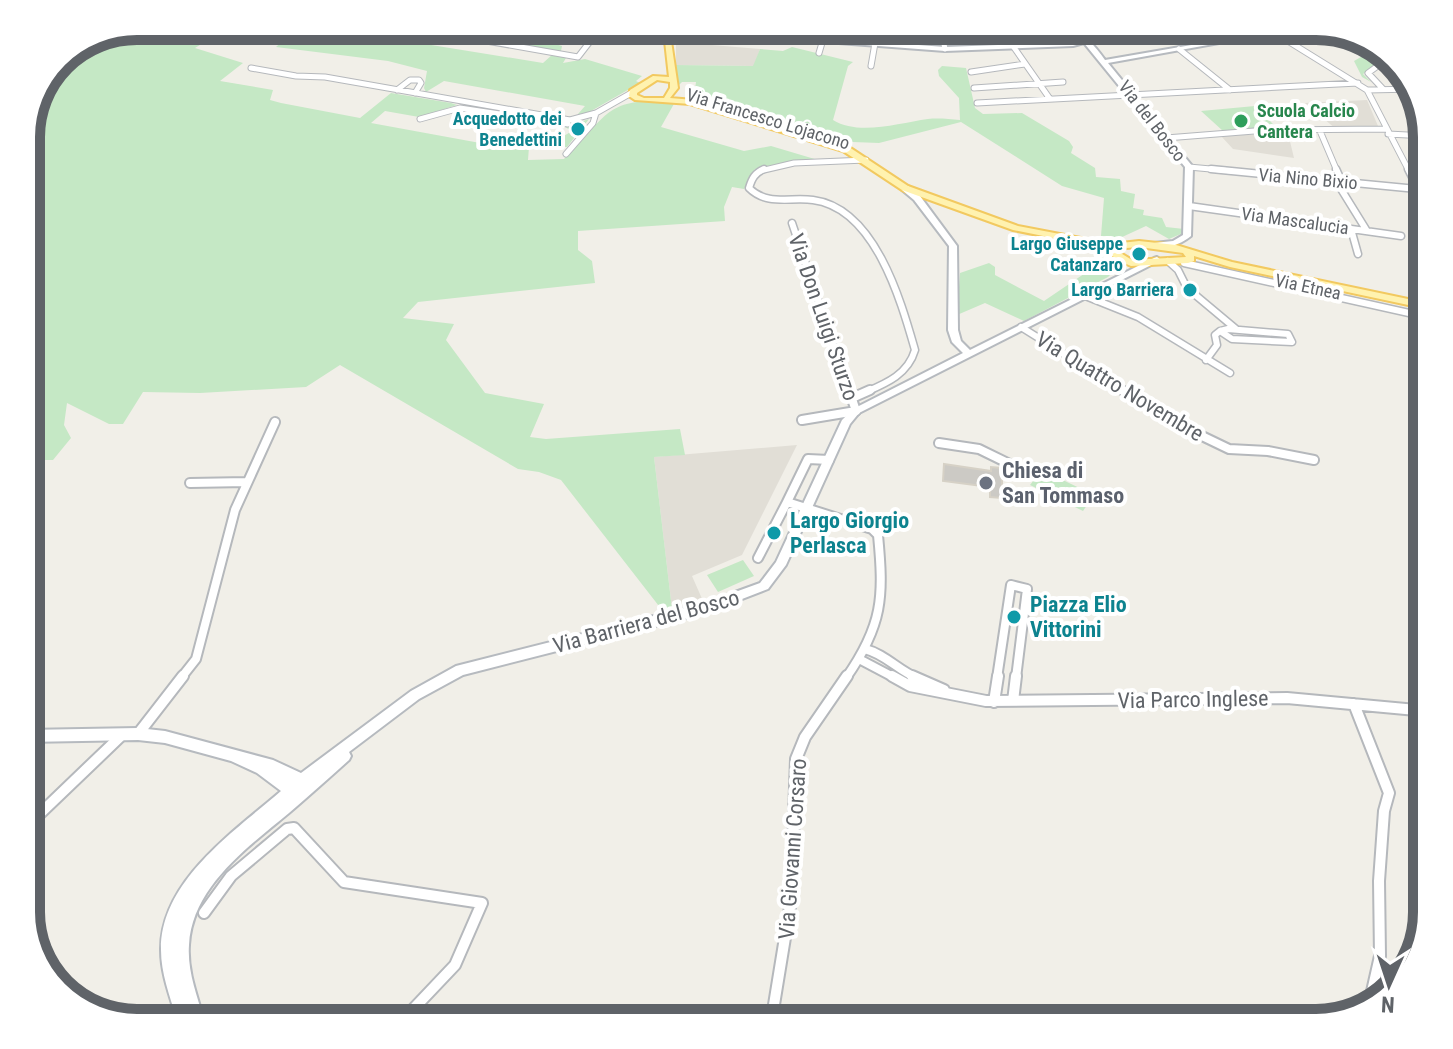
<svg xmlns="http://www.w3.org/2000/svg" width="1453" height="1049" font-family="'Roboto Condensed',sans-serif">
  <style>
    .education { fill: #e1ded6 }
    .green { fill: #c5e8c5 }
    .building { fill: #cccac5; stroke: #d6d1c6; stroke-width: 2 }
    .lines { fill: none; stroke-linecap: round; stroke-linejoin: round }
    .street-far3-casing { stroke: #b5b8bc; stroke-width: 7 }
    .street-far2-casing { stroke: #b5b8bc; stroke-width: 9 }
    .street-far1-casing { stroke: #b5b8bc; stroke-width: 12 }
    .street-casing { stroke: #b5b8bc; stroke-width: 14 }
    .secondary-casing { stroke: #b6babf; stroke-width: 4 }
    .primary-casing { stroke: #f2c960; stroke-width: 4 }
    .street-far3 { stroke: #fff; stroke-width: 5 }
    .street-far2 { stroke: #fff; stroke-width: 6 }
    .street-far1 { stroke: #fff; stroke-width: 8 }
    .street { stroke: #fff; stroke-width: 10 }
    .secondary { fill: #fff; fill-rule: evenodd }
    .primary { fill: #fff2af; fill-rule: evenodd }
    .leisure-dot { fill: #2e9e5b; stroke: #fff; stroke-width: 3 }
    .culture-dot { fill: #0f9aa8; stroke: #fff; stroke-width: 3 }
    .worship-dot { fill: #6b7280; stroke: #fff; stroke-width: 3 }
    .labels { text-anchor: middle; stroke-width: 8; stroke-linejoin: round; paint-order: stroke }
    .far-leisure-label { font-size: 18px; font-weight: bold; fill: #27864d; stroke: #fff; text-anchor: start }
    .far-culture-label { font-size: 18px; font-weight: bold; fill: #0d838f; stroke: #fff; text-anchor: end }
    .far-street-label { font-size: 18px; fill: #5f6368; stroke: #fff }
    .street-label { font-size: 22px; fill: #5f6368; stroke: #fff }
    .worship-label { font-size: 22px; font-weight: bold; fill: #5b616d; stroke: #fff; text-anchor: start }
    .culture-label { font-size: 22px; font-weight: bold; fill: #0d838f; stroke: #fff; text-anchor: start }
    .rim { fill: none; stroke: #5f6368; stroke-width: 10 }
  </style>
  <rect width="100%" height="100%" fill="#f1efe8"/>
  <path class="education" d="M 676,42 L 760,49 L 754,66 L 676,65 Z
    M 1367,100 L 1378,126 L 1336,129 L 1305,103 Z
    M 1288,133 L 1294,158 L 1233,149 L 1221,136 Z
    M 797,445 L 742,555 L 692,576 L 703,601 L 672,609 L 654,457 Z"/>
  <path class="green" d="M 137,26 L 314,26 L 543,63 L 553,54 L 566,58 L 563,63 L 585,59 L 642,76 L 636,81 L 640,83 L 584,115 L 578,114 L 585,106 L 444,81 L 426,92 L 424,88 L 427,71 L 388,61 L 276,47 L 286,38 L 226,29 L 195,48 L 243,63 L 220,81 L 273,90 L 270,100 L 281,103 L 360,118 L 391,93 L 451,103 L 457,105 L 419,117 L 385,111 L 371,123 L 491,145 L 503,133 L 554,142 L 572,131 L 565,127 L 589,119 L 567,147 L 529,147 L 528,160 L 564,159 C 608,117 603,96 675,102 L 661,127 L 744,151 L 771,146 L 818,160 L 755,169 L 744,189 L 732,187 L 724,207 L 725,221 L 578,231 L 578,250 L 592,261 L 595,283 L 418,302 L 403,318 L 454,324 L 446,340 L 485,393 L 544,404 L 530,437 L 546,439 L 680,429 L 685,455 L 654,457 L 672,609 L 662,610 L 561,480 L 539,472 L 518,469 L 340,365 L 306,387 L 200,393 L 143,392 L 123,424 L 109,424 L 67,403 L 64,425 L 71,438 L 53,460 L 26,460 L 26,129 L 63,54 Z
    M 432,26 L 478,31 L 489,26 L 578,30 L 574,34 L 553,30 L 537,39 L 562,46 L 561,51 L 431,30 Z
    M 1334,32 L 1384,50 L 1381,50 L 1376,64 L 1363,74 L 1371,82 L 1362,77 L 1354,61 L 1361,57 L 1361,48 Z
    M 792,47 L 853,62 L 848,66 L 833,120 C 859,136 899,123 928,119 C 938,118 949,119 960,120 L 959,98 L 939,76 L 938,70 L 942,66 L 966,68 L 975,108 L 983,114 L 1022,113 L 1069,141 L 1073,147 L 1071,153 L 1095,168 L 1096,177 L 1120,179 L 1121,191 L 1135,194 L 1133,208 L 1144,210 L 1143,215 L 1162,218 L 1166,227 L 1184,229 L 1183,233 L 1169,239 L 1146,226 L 1120,238 L 1101,236 L 1104,198 L 1062,186 L 961,122 L 879,143 L 853,142 L 694,96 L 696,82 L 682,82 L 678,86 L 676,65 L 753,66 L 760,49 L 783,51 Z
    M 1255,106 L 1276,127 L 1223,131 L 1201,111 Z
    M 1098,249 L 1116,262 L 1117,268 L 1108,277 L 1024,321 L 985,303 L 957,315 L 960,273 L 989,263 L 995,267 L 995,275 L 1044,301 L 1103,261 Z
    M 1042,470 L 1094,495 L 1083,511 L 1030,485 Z
    M 743,560 L 754,576 L 718,592 L 707,575 Z"/>
  <path class="building" d="M 944,464 L 991,471 L 991,467 L 1002,468 L 1002,498 L 990,497 L 990,487 L 943,481 Z"/>
  <g class="lines">
    <defs>
      <path id="street-far3" d="M 401,26 L 424,30
        M 427,26 L 424,30 L 578,57 L 602,26
        M 924,26 L 944,44 L 945,49
        M 1142,26 L 1147,30 L 1157,29 L 1153,26
        M 1275,33 L 1367,90 L 1409,171
        M 573,40 L 592,41
        M 1085,41 L 1100,26
        M 1013,46 L 1050,99
        M 1179,49 L 1230,90
        M 819,53 L 827,26
        M 871,66 L 878,26
        M 251,68 L 296,76 L 325,77 L 570,120 L 596,113 L 633,92
        M 971,72 L 1025,64
        M 974,88 L 1063,82
        M 1383,89 L 1368,73 L 1379,65 L 1385,51
        M 397,90 L 410,80 L 419,80 L 421,83 L 415,93
        M 1367,90 L 1416,89
        M 977,103 L 1358,83
        M 420,119 L 460,108 L 568,124
        M 1320,131 L 1337,171
        M 1388,134 L 1427,136
        M 1166,138 L 1267,130 L 1386,129
        M 566,154 L 593,123 L 596,113
        M 1189,167 L 1232,171
        M 760,171 L 794,163 L 866,160"/>
      <path id="street-far2" d="M 764,169 C 755,173 752,178 749,188 C 767,206 790,197 813,200 C 875,208 901,301 915,350 C 908,374 887,383 866,392
        M 1211,169 L 1427,190
        M 1336,169 L 1342,182
        M 1408,169 L 1427,207
        M 1336,181 L 1367,231
        M 1189,206 L 1401,236
        M 792,223 L 849,392
        M 1351,229 L 1358,254
        M 1168,261 L 1178,270 L 1187,288 L 1236,329
        M 1184,263 L 1427,317
        M 1083,295 L 1138,317 L 1230,373
        M 1021,327 L 1125,392
        M 1228,329 L 1288,334 L 1292,342 L 1232,339 L 1220,331 Z
        M 1206,360 L 1217,345 L 1215,335 L 1220,331"/>
      <path id="street-far1" d="M 1122,390 L 1175,423 L 1229,449 L 1268,451 L 1314,460
        M 852,398 L 870,390
        M 802,420 L 856,411 L 849,390
        M 939,443 L 979,449 L 1024,471
        M 829,460 L 808,459 L 787,502 L 872,529 L 878,535 C 884,597 883,625 846,678
        M 190,483 L 247,482
        M 758,558 L 787,502
        M 865,649 C 885,654 898,670 917,678
        M 859,659 L 895,678
        M 181,678 L 196,659 L 235,510 L 275,422
        M 997,678 L 1011,585 L 1027,589 L 1016,678"/>
      <path id="street" d="M 892,676 L 910,686 L 986,701 L 1287,698 L 1427,711
        M 912,676 L 944,690
        M 1013,701 L 1016,676
        M 994,702 L 998,676
        M 1354,704 L 1389,793 L 1384,811 L 1379,881 L 1380,956 L 1368,1009
        M 138,734 L 183,676
        M 26,827 L 123,734
        M 204,913 L 231,876 L 287,829 L 294,828 L 344,882 L 482,903 L 455,965 L 400,1023
        M 771,1023 L 791,901 L 796,759 L 805,737 L 847,676"/>
      <path id="secondary" d="M 636,26 L 663,26 L 945,47 L 1073,42 L 1080,40 L 1076,37 L 1039,26 C 1054,26 1076,30 1088,40 C 1095,46 1100,53 1105,60 L 1301,26 L 1314,26 L 1108,63 L 1193,167 L 1191,236 C 1181,244 1165,251 1153,245 L 1154,243 L 1173,241 L 1183,235 L 1185,167 L 1084,43 L 1073,46 L 945,51 L 639,28 Z
        M 902,186 L 908,186 L 920,196 L 957,246 L 958,330 L 961,341 L 970,350 L 1154,258 L 1157,257 L 1161,260 L 859,413 L 850,424 L 786,565 L 768,589 L 706,613 L 463,675 L 419,699 L 349,752 L 351,756 L 349,760 C 329,778 309,796 289,813 C 248,847 192,887 189,945 C 187,972 198,998 205,1023 L 178,1023 C 171,999 161,975 161,950 C 160,881 235,831 281,791 L 257,773 L 231,761 L 165,743 L 138,740 L 26,742 L 26,730 L 138,728 L 165,731 L 273,760 L 301,773 L 411,691 L 456,666 L 705,603 L 760,583 L 776,562 L 842,420 L 853,409 L 963,353 L 952,342 L 948,330 L 949,246 L 914,200 L 902,190 Z"/>
      <path id="primary" d="M 659,26 L 665,26 L 671,41 L 678,88 L 670,98 L 694,100 L 849,147 L 908,186 L 1018,226 L 1112,244 L 1139,241 L 1176,245 L 1232,262 L 1427,303 L 1427,309 L 1230,267 L 1194,256 L 1194,261 L 1188,263 L 1131,266 L 1122,262 L 1104,251 L 1103,248 L 1013,230 L 902,190 L 843,151 L 690,104 L 635,100 L 629,96 L 630,90 L 653,76 L 669,77 L 665,41 ZM 657,80 L 670,82 L 670,88 L 664,98 L 644,98 L 637,95 L 637,93 ZM 1139,247 L 1183,253 L 1186,257 L 1132,260 L 1114,249 Z"/>
    </defs>
    <use href="#street-far3" class="street-far3-casing"/>
    <use href="#street-far2" class="street-far2-casing"/>
    <use href="#street-far1" class="street-far1-casing"/>
    <use href="#street" class="street-casing"/>
    <use href="#secondary" class="secondary-casing"/>
    <use href="#primary" class="primary-casing"/>
    <use href="#street-far3" class="street-far3"/>
    <use href="#street-far2" class="street-far2"/>
    <use href="#street-far1" class="street-far1"/>
    <use href="#street" class="street"/>
    <use href="#secondary" class="secondary"/>
    <use href="#primary" class="primary"/>
  </g>
  <circle class="leisure-dot" cx="1241" cy="121" r="8"/>
  <g class="culture-dot">
    <circle cx="578" cy="129" r="8"/>
    <circle cx="1139" cy="254" r="8"/>
    <circle cx="1190" cy="290" r="8"/>
    <circle cx="774" cy="533" r="8"/>
    <circle cx="1014" cy="617" r="8"/>
  </g>
  <circle class="worship-dot" cx="986" cy="483" r="8"/>
  <g class="labels">
    <g class="far-leisure-label">
      <text x="1257" y="117">Scuola Calcio<tspan x="1257" dy="21">Cantera</tspan></text>
    </g>
    <g class="far-culture-label">
      <text x="562" y="125">Acquedotto dei<tspan x="562" dy="21">Benedettini</tspan></text>
      <text x="1123" y="250">Largo Giuseppe<tspan x="1123" dy="21">Catanzaro</tspan></text>
      <text x="1174" y="296">Largo Barriera</text>
    </g>
    <g class="far-street-label">
      <text transform="translate(768 119) rotate(17)" y="6">Via Francesco Lojacono</text>
      <text transform="translate(1152 121) rotate(52)" y="6">Via del Bosco</text>
      <text transform="translate(1308 179) rotate(5)" y="6">Via Nino Bixio</text>
      <text transform="translate(1295 221) rotate(8)" y="6">Via Mascalucia</text>
      <text transform="translate(1308 287) rotate(12)" y="6">Via Etnea</text>
    </g>
    <g class="street-label">
      <text transform="translate(824 317) rotate(71)" y="8">Via Don Luigi Sturzo</text>
      <text transform="translate(1120 386) rotate(31)" y="8">Via Quattro Novembre</text>
      <text transform="translate(646 621) rotate(-15)" y="8">Via Barriera del Bosco</text>
      <text transform="translate(1193 699) rotate(-1)" y="8">Via Parco Inglese</text>
      <text transform="translate(792 849) rotate(-86)" y="8">Via Giovanni Corsaro</text>
    </g>
    <g class="worship-label">
      <text x="1002" y="478">Chiesa di<tspan x="1002" dy="25">San Tommaso</tspan></text>
    </g>
    <g class="culture-label">
      <text x="790" y="528">Largo Giorgio<tspan x="790" dy="25">Perlasca</tspan></text>
      <text x="1030" y="612">Piazza Elio<tspan x="1030" dy="25">Vittorini</tspan></text>
    </g>
  </g>
  <path d="M0 0H1453V1049H0ZM137 40H1316A97 97 0 0 1 1413 137V912A97 97 0 0 1 1316 1009H137A97 97 0 0 1 40 912V137A97 97 0 0 1 137 40Z" fill="#fff" fill-rule="evenodd"/>
  <path class="rim" d="M137 40H1316A97 97 0 0 1 1413 137V912A97 97 0 0 1 1316 1009H137A97 97 0 0 1 40 912V137A97 97 0 0 1 137 40Z"/>
  <g transform="translate(1389 985) rotate(183)" stroke="#ffffff" stroke-width="6" paint-order="stroke">
  <path d="M0-6L14 30L0 20L-14 30Z" fill="#5f6368"/>
  <text y="-12" font-size="22" font-weight="bold" text-anchor="middle" fill="#5f6368">N</text>
  </g>
</svg>
